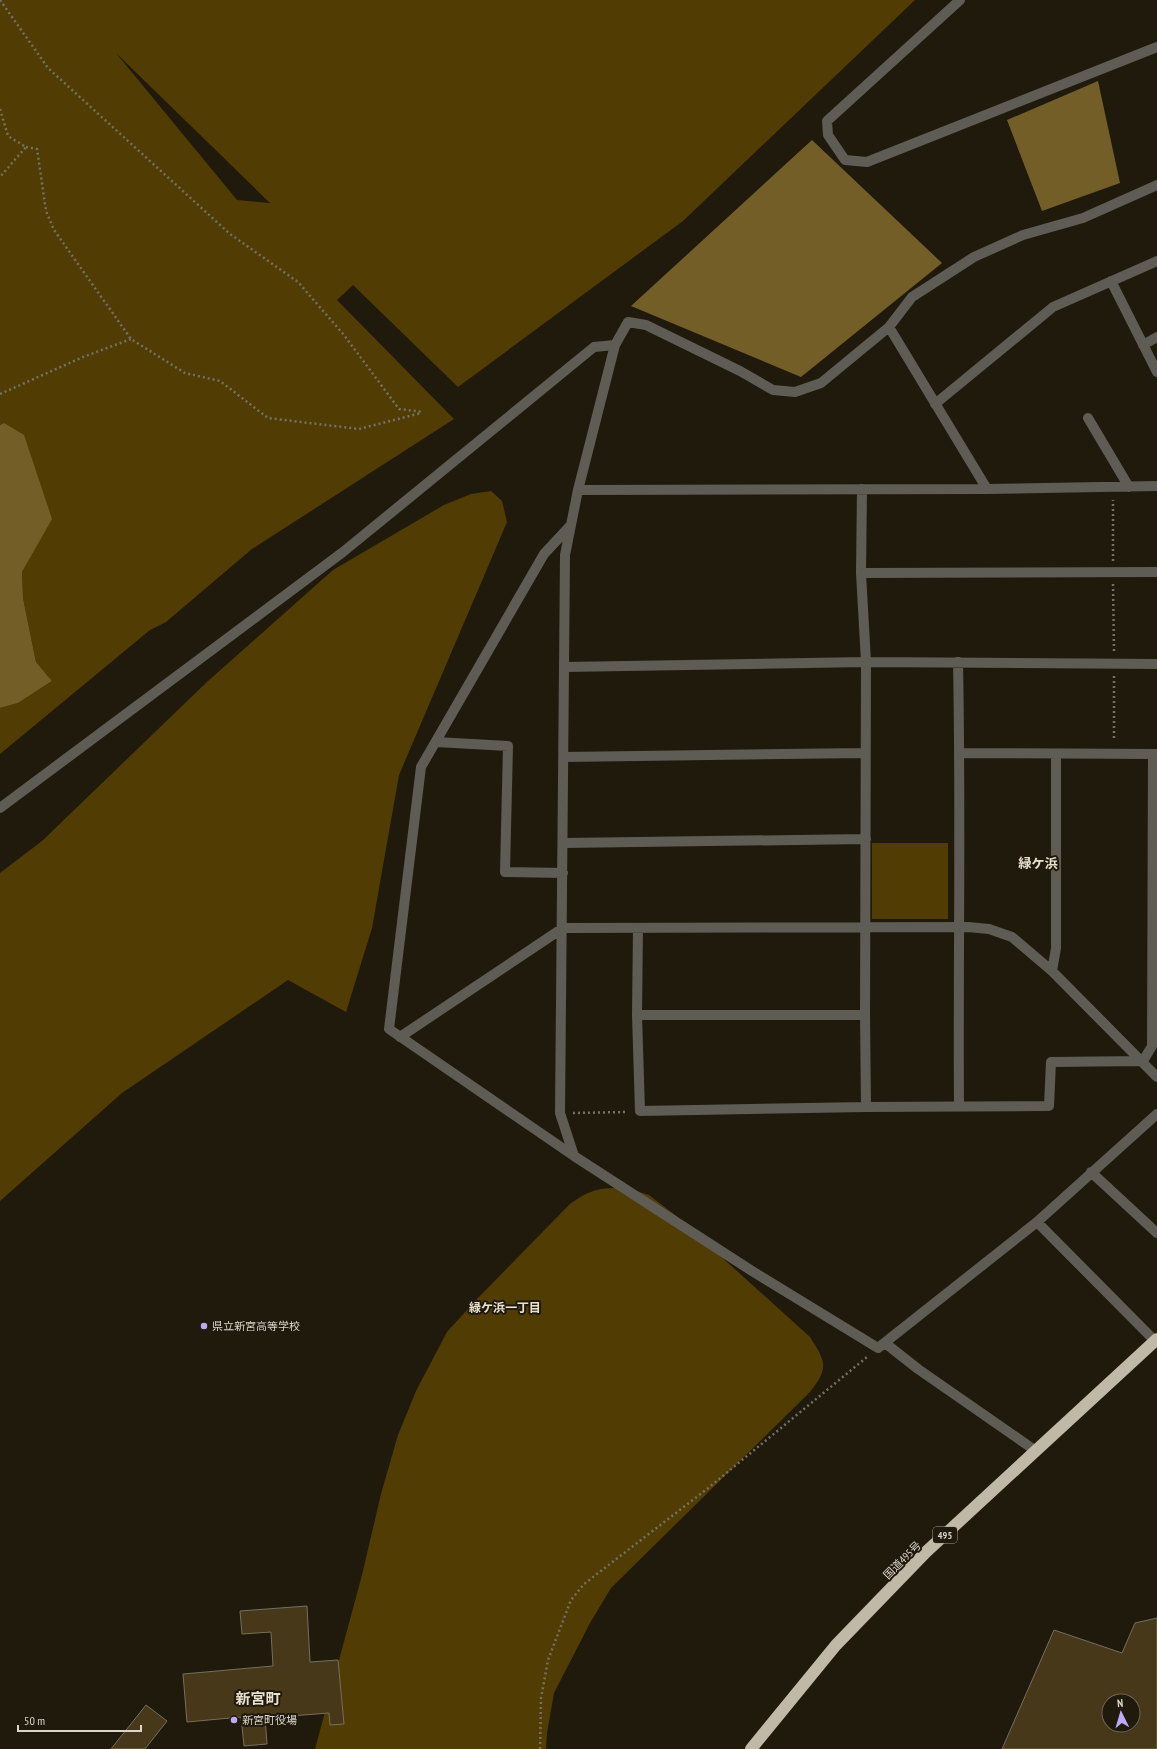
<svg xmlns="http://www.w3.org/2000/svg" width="1157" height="1749" font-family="'PT Sans Narrow','Noto Sans JP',sans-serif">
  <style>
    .green { fill: #513d04; fill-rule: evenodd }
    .water { fill: #745e28 }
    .building { fill: #463818; stroke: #766f5f; fill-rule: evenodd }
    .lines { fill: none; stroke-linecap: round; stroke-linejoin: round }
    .path { stroke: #757065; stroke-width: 2.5; stroke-dasharray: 2 3; stroke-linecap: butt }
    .minor { stroke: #5f5c55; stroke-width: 10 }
    .highway { stroke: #c1b9a8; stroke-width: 12 }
    .poi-dot { fill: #bea9f5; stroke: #201a0d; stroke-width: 1.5 }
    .labels { text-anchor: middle; stroke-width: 4; stroke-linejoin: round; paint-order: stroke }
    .shield { fill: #201a0d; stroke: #a29e93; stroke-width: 1 }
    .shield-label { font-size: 10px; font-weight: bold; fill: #dad6cd }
    .poi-label { font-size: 11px; fill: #dad6cd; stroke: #201a0d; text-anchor: start }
    .street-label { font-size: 11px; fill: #dad6cd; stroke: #201a0d }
    .neighbourhood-label { font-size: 12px; font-weight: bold; fill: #e9e1d0; stroke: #201a0d }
    .quarter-label { font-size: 13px; font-weight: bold; fill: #e9e1d0; stroke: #201a0d }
    .district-label { font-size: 15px; font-weight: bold; fill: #e9e1d0; stroke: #201a0d }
  </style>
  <rect width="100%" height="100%" fill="#201a0d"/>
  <path class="green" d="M 0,0 L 915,0 L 683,221 L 458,387 L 353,285 L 337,300 L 454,419 L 252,549 L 166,622 L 150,630 L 0,754 L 0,708 L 18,703 L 52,681 L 36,662 L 23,598 L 22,572 L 51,519 L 4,423 L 0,425 ZM 116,53 L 270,203 L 269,203 L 237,200 Z
    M 491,491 L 502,501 L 507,522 L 399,775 L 372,928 L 346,1012 L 288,980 L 122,1093 L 0,1201 L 0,873 L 42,841 L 208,681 L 333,570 L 444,505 L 471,494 Z
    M 872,843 L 948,843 L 948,919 L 872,919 Z
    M 627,1188 L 649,1195 L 675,1215 L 810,1337 C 826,1362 829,1368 810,1392 L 611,1588 L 590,1623 L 554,1693 L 547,1733 L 546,1749 L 315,1749 L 362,1575 L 381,1494 L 398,1435 L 416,1391 L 447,1332 L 478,1298 L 570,1204 C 592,1188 601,1188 627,1188 Z"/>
  <path class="water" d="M 1098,81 L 1120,183 L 1042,211 L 1007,120 Z
    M 812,140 L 942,263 L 801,377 L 631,306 Z
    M 4,423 L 24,435 L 52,519 L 22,572 L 23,598 L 36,662 L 52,681 L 18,703 L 0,708 L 0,425 Z"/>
  <path class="building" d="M 307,1606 L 310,1662 L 338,1660 L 344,1724 L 330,1725 L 329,1713 L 265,1718 L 267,1744 L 244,1746 L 241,1717 L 187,1722 L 183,1674 L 273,1666 L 271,1632 L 242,1634 L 240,1611 Z
    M 1157,1618 L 1157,1749 L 1002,1749 L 1054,1630 L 1122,1653 L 1135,1623 ZM 1109,1701 L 1133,1701 L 1133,1725 L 1109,1725 Z
    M 146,1705 L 167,1721 L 145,1749 L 111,1749 Z"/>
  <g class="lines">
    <path class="path" d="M 0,0 L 48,68 L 230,234 L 298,282 L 344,335 L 399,409 L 423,412
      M 0,109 L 8,136 L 26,147 L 0,177
      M 26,147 L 37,149 L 46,211 L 54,230 L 131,339 L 185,373 L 220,381 L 268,418 L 359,429 L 421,413
      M 0,394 L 83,357 L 131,339
      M 1113,561 L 1113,500
      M 1113,584 L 1114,651
      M 1114,676 L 1114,741
      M 573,1113 L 628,1112
      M 540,1749 L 541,1698 L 548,1660 L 571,1600 L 584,1584 L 707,1489 L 867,1357"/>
    <path class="minor" d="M 960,0 L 827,121 L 828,135 L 845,160 L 867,162 L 1157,47
      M 1157,185 L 1083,218 L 1023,235 L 974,257 L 912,297 L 889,327 L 821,383 L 795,392 L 773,390 L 740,371 L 646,325 L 628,322 L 615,345 L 578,490 L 565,555 L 560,1113 L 574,1156 L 752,1271 L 878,1348 L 1037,1222 L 1157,1114
      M 1111,281 L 1157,372
      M 889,327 L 987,489
      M 1143,345 L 1157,337
      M 935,404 L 1053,307 L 1157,261
      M 1088,418 L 1129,487
      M 862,489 L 861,573 L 866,662 L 865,1015 L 866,1107
      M 578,490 L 987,489 L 1157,486
      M 571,525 L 544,554 L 421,767 L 389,1029 L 574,1156
      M 861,573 L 1157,572
      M 958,662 C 961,810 958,958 959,1106
      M 565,667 L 866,662 L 1157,664
      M 436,742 L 508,746 L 505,872 L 563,873
      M 960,753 L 1157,754
      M 564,757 L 865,753
      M 0,808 L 343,552 L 594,347 L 615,345
      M 564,843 L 866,839
      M 638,928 L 637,1015 L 640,1111 L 866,1107 L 1049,1106 L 1051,1062 L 1143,1061
      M 1052,971 L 1056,948 L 1056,754
      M 637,1015 L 865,1015
      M 400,1037 L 563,928 L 968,927 L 989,929 L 1012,937 L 1052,971 L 1157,1077
      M 1143,1061 L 1152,1046 L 1153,754
      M 1091,1172 L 1157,1233
      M 1037,1222 L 1155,1341
      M 885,1343 L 918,1369 L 1036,1451"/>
    <path class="highway" d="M 751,1749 L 836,1645 L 926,1552 L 1157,1339"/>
  </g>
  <g class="poi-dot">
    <circle cx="204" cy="1326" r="4"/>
    <circle cx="234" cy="1720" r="4"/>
  </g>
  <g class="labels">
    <rect class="shield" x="933" y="1527" width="24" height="16" rx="3"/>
    <g class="shield-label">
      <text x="945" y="1539">495</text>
    </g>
    <g class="poi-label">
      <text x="212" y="1330">県立新宮高等学校</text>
      <text x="242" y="1724">新宮町役場</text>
    </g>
    <g class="street-label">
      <text transform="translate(902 1560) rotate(-45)" y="4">国道495号</text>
    </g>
    <g class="neighbourhood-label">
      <text x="505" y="1312">緑ケ浜一丁目</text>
    </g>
    <g class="quarter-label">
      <text x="1038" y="868">緑ケ浜</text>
    </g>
    <g class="district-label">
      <text x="258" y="1704">新宮町</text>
    </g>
  </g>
  <g transform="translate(1121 1713) rotate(355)"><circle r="19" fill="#201a0d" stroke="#6a655a"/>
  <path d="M0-3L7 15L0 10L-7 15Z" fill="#bea9f5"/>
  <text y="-6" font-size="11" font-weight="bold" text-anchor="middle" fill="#dad6cd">N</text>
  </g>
  <path d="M18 1725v6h123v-6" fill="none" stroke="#dad6cd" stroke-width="2"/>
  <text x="24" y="1725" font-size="12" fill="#dad6cd" stroke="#201a0d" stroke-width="3" paint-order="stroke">50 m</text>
</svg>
